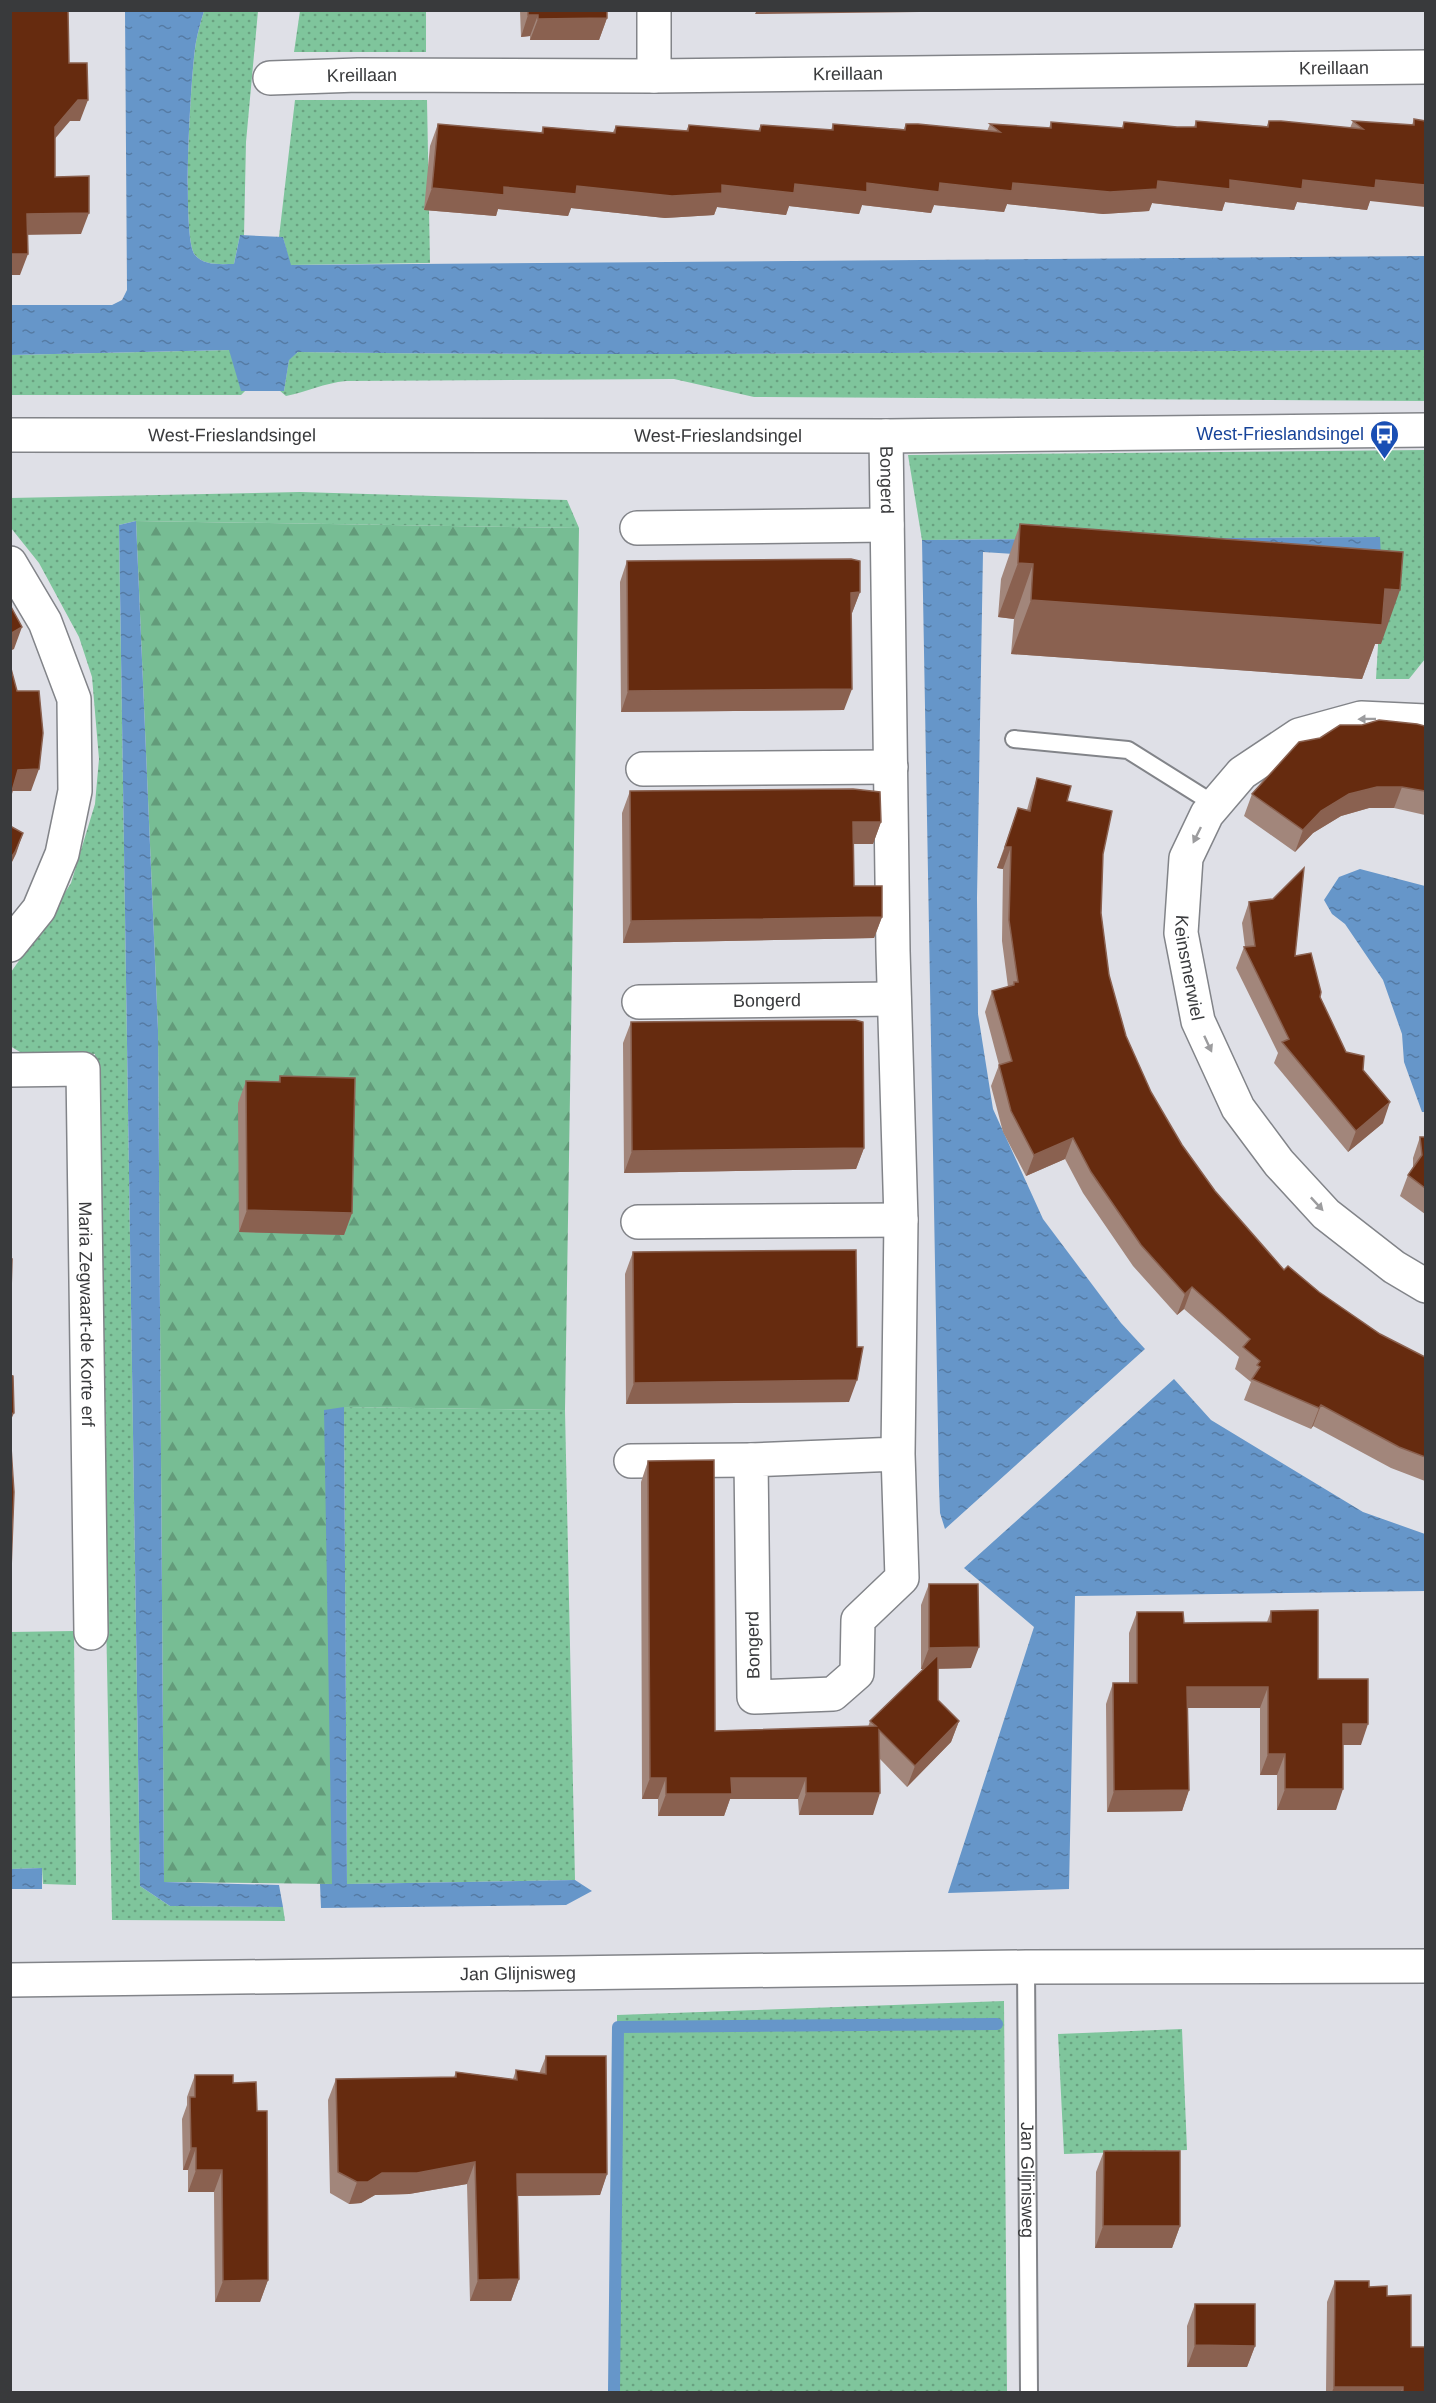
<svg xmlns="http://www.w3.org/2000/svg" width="1436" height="2403" font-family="Helvetica,sans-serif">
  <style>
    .grass { fill: url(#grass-dots) }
    .forest { fill: url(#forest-firs) }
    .water { fill: url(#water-ripples) }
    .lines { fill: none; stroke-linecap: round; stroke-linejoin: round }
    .stream { stroke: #6696c9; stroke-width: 12 }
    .service-casing { stroke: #828489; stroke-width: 20 }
    .minor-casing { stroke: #828489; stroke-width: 36 }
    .tertiary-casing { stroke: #828489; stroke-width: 36 }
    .service { stroke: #fff; stroke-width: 16 }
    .minor { stroke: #fff; stroke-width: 33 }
    .tertiary { stroke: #fff; stroke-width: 33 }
    .wall { fill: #a2867b }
    .shaded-wall { fill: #8a6150 }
    .building { fill: #662b0f; stroke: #8a6150; stroke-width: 1.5 }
    .oneway { fill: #9c9c9e }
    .labels { text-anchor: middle; stroke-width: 6; stroke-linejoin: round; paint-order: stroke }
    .street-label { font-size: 18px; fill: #393a3c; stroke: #fff }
    .transit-label { font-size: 18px; fill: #164399; stroke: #fff; text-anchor: end }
  </style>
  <defs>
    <pattern id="grass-dots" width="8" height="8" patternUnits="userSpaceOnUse" patternTransform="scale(1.5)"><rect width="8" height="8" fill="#7fc59c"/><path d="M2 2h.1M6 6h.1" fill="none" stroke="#69a180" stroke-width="1.8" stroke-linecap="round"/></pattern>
    <pattern id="forest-firs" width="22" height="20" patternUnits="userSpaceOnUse" patternTransform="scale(1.5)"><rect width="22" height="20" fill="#77bd94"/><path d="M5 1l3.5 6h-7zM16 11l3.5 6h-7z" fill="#639b7a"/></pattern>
    <pattern id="water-ripples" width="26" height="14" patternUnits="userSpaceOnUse" patternTransform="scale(1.5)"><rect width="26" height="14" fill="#6696c9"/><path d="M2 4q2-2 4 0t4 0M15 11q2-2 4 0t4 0" fill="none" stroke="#557ba4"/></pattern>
  </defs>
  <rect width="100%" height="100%" fill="#dfe0e7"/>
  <path class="grass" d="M 204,11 L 258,11 L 246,142 L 244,236 L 240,235 L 234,264 C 221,264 204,266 195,255 C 181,239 191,70 196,42 C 198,31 201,21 204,11 Z
    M 300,11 L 426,11 L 426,52 L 294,52 Z
    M 295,100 L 427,100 L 430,263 L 290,265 L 283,237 L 279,237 Z
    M 230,350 L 242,391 L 246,390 L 241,395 L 11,395 L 10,355 Z
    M 1426,350 L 1425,401 L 754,397 L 674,379 L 346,381 C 324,383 307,392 286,396 L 279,390 L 284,391 L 289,359 L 298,352 C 674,357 1050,351 1426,350 Z
    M 1425,450 L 1425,659 L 1409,679 L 1376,679 L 1382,579 L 1379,537 L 922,540 L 908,455 Z
    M 300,492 L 567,500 L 579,528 L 136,521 L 119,525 L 140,1886 L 170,1906 L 283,1907 L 285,1921 L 112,1920 L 95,1054 L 20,1052 L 10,1046 L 11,972 L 47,921 L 71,883 L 95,804 L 99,759 L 92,677 L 79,637 L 39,563 L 11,528 L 10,498 Z
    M 344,1407 L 565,1410 L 575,1880 L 347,1884 Z
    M 74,1631 L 76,1885 L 43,1884 L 42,1868 L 11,1869 L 10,1632 Z
    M 1004,2001 L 1007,2392 L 618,2392 L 617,2015 Z
    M 1182,2029 L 1187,2150 L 1064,2154 L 1058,2034 Z"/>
  <path class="forest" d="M 136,521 L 579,528 L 565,1410 L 344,1407 L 332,1884 L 164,1882 L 158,1030 Z"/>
  <path class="water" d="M 125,10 L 204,11 C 201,21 198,31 196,42 C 191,70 181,239 195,255 C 204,266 221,264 234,264 L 240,235 L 283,237 L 291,265 L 1425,256 L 1425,350 C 1050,351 674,357 298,352 L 289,360 L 284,391 L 241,391 L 229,350 L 11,355 L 11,305 L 112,305 L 122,300 L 127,290 Z
    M 136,521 L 158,1030 L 164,1882 L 279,1885 L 283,1907 L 170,1906 L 140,1886 L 119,525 Z
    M 1380,537 L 1382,579 L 983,552 L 977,898 L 978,1014 L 993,1109 L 1043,1219 L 1121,1323 L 1145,1349 L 945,1529 L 940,1513 L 939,1486 L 922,540 Z
    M 1360,869 L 1425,886 L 1425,1112 L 1422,1112 L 1404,1062 L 1402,1034 L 1383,980 L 1345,924 L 1332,914 L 1324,900 L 1339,877 Z
    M 1174,1379 L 1211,1420 L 1363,1512 L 1425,1534 L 1425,1591 L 1075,1596 L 1069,1889 L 948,1893 L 1034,1627 L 964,1568 Z
    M 344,1407 L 347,1884 L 575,1880 L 592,1891 L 566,1905 L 321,1908 L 320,1884 L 332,1884 L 324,1410 Z
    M 42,1868 L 42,1889 L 11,1889 L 11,1869 Z"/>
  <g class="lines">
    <path class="stream" d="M 614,2392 L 618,2027 L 997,2024"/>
    <defs>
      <g id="service">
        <path d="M 1014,739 L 1128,750 L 1214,804"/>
        <path id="s1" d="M 1026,1967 L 1029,2392"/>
      </g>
      <g id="minor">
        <path d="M 654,76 L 654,10"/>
        <path id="s2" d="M 270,78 L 358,75 L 654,76 L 1426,67"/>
        <path id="s3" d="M 10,435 L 886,436 L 1426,430"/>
        <path id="s4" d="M 886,436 L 893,951 L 901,1220 L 898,1454 L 902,1578 L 858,1620 L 857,1673 L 833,1694 L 754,1697 L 751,1460 L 898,1454"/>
        <path d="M 637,528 L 887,525"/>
        <path d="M 10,563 L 45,622 L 74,699 L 75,791 L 62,854 L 39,909 L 10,945"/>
        <path id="s5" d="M 1426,721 L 1361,718 L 1299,735 L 1242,773 L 1207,814 L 1186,858 L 1181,933 L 1198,1021 L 1238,1108 L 1279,1163 L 1326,1214 L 1394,1267 L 1426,1286"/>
        <path d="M 643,769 L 891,767"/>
        <path id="s6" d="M 639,1002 L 894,999"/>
        <path id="s7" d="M 10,1070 L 83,1069 L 91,1633"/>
        <path d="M 638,1222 L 901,1220"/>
        <path d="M 631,1461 L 751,1460"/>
      </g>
      <g id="tertiary">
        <path id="s8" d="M 10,1980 L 1026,1967 L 1426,1966"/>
      </g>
    </defs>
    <use href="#service" class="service-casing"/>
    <use href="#minor" class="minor-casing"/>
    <use href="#tertiary" class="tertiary-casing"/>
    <use href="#service" class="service"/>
    <use href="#minor" class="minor"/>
    <use href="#tertiary" class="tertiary"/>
  </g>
  <path class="wall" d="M 520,10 L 607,10 L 607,18 L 599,40 L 530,40 L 530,36 L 521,37 Z
    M 1414,119 L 1425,121 L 1370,201 L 1367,210 L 1297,202 L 1294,210 L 1225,202 L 1222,211 L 1152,203 L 1149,211 L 1103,214 L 1007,204 L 1004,212 L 934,205 L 931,213 L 862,205 L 859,214 L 789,206 L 786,215 L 717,207 L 714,215 L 665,218 L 571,208 L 568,216 L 498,209 L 496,216 L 424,210 L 430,146 L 438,124 L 541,133 L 543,127 L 613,132 L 616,126 L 686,131 L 689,125 L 758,131 L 761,125 L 831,130 L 833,124 L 904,129 L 906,124 L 987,131 L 990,124 L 1049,128 L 1051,122 L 1122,128 L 1124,122 L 1177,127 L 1194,127 L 1196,121 L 1267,126 L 1269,121 L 1350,128 L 1353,121 L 1412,125 Z
    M 1020,524 L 1381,644 L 1375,644 L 1362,679 L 1011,654 L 1014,619 L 998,617 L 1001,579 Z
    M 627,561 L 860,592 L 852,613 L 851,613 L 844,710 L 621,712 L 620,582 Z
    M 1425,726 L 1425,815 L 1394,808 L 1369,808 L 1341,816 L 1313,833 L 1295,852 L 1244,816 L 1252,794 Z
    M 1037,778 L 1067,801 L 1103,854 L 1101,913 L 1109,975 L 1126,1036 L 1151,1092 L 1182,1145 L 1215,1191 L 1284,1270 L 1380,1334 L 1425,1357 L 1425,1481 L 1391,1468 L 1313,1426 L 1311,1429 L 1244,1400 L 1251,1382 L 1235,1369 L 1239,1357 L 1184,1309 L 1177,1315 L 1133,1266 L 1083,1193 L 1065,1159 L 1026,1176 L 1003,1132 L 991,1086 L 999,1065 L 985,1012 L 992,991 L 1008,987 L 1002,941 L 1003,869 L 997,868 L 1018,808 L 1027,810 L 1030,799 Z
    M 630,791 L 881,822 L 873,844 L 853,844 L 854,886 L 882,917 L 874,938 L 623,943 L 622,813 Z
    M 1249,902 L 1295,956 L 1320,997 L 1346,1052 L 1363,1070 L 1383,1123 L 1348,1152 L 1274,1063 L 1278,1053 L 1236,968 L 1244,947 L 1245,947 L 1242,923 Z
    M 631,1022 L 864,1148 L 856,1169 L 624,1173 L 623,1043 Z
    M 280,1076 L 352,1213 L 344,1235 L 239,1232 L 238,1103 L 246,1081 L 278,1082 Z
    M 1420,1137 L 1425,1137 L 1425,1214 L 1400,1196 L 1408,1175 L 1413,1167 L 1413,1158 Z
    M 633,1252 L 849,1402 L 626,1404 L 625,1274 Z
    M 648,1461 L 715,1731 L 868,1727 L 870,1721 L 924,1669 L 921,1669 L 921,1605 L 929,1584 L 971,1668 L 938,1669 L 938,1700 L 959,1721 L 951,1742 L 907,1787 L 880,1759 L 873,1815 L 799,1815 L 798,1799 L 730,1799 L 724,1816 L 658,1816 L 658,1799 L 642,1799 L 641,1482 Z
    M 1271,1611 L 1318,1679 L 1361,1745 L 1343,1745 L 1336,1810 L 1277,1810 L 1277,1775 L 1260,1775 L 1260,1708 L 1187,1708 L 1189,1790 L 1182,1811 L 1107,1812 L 1106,1704 L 1113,1683 L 1129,1683 L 1129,1633 L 1137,1612 L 1184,1623 L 1267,1622 Z
    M 546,2056 L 607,2174 L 600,2195 L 518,2196 L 519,2279 L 511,2301 L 470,2301 L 467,2184 L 409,2194 L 375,2195 L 361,2203 L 349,2204 L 330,2193 L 328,2100 L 336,2079 L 454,2077 L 456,2072 L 513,2079 L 516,2070 L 539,2074 Z
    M 195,2075 L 233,2083 L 257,2111 L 268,2280 L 260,2302 L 215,2302 L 214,2192 L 188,2192 L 188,2170 L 183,2170 L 182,2119 L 187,2105 L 187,2097 Z
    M 1104,2151 L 1180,2226 L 1172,2248 L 1095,2248 L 1096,2172 Z
    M 1335,2281 L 1387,2296 L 1411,2347 L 1425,2392 L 1326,2392 L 1327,2302 Z
    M 1195,2304 L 1255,2346 L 1247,2367 L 1187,2367 L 1187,2326 Z"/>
  <path class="shaded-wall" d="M 757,10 L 1089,10 L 755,14 Z
    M 528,15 L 538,15 L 530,36 L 521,37 Z
    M 607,18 L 599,40 L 530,40 L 538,19 Z
    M 78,100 L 88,100 L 80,121 L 70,121 L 47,148 L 55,127 Z
    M 1230,180 L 1376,180 L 1425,185 L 1425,207 L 1370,201 L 1367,210 L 1297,202 L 1294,210 L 1225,202 L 1222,211 L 1152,203 L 1149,211 L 1103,214 L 1007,204 L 1004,212 L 934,205 L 931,213 L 862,205 L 859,214 L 789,206 L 786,215 L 717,207 L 714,215 L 665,218 L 571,208 L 568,216 L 498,209 L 496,216 L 424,210 L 432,188 Z
    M 89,213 L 81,234 L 20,235 L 27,214 Z
    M 10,254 L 28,254 L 20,275 L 10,275 Z
    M 1018,563 L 1033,564 L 1014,619 L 998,617 Z
    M 1385,589 L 1400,590 L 1381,644 L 1375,644 L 1362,679 L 1011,654 L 1031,600 Z
    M 860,592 L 852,613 L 843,614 L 851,593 Z
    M 22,627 L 14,649 L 10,651 L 10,634 Z
    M 852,689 L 844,710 L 621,712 L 628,691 Z
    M 39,769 L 31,791 L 10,791 L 18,770 Z
    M 1377,787 L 1402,787 L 1394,808 L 1369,808 L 1341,816 L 1313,833 L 1295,852 L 1303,830 L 1321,811 L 1349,794 Z
    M 853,822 L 881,822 L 873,844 L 845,844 Z
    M 23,833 L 16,854 L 10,866 L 10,859 Z
    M 1005,847 L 1011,847 L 1003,869 L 997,868 Z
    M 882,917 L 874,938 L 623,943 L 631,921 Z
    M 1390,1102 L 1383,1123 L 1348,1152 L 1356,1131 Z
    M 1073,1138 L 1065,1159 L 1026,1176 L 1034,1155 Z
    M 864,1148 L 856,1169 L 624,1173 L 632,1151 Z
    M 247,1210 L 352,1213 L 344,1235 L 239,1232 Z
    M 1192,1287 L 1184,1309 L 1177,1315 L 1185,1294 Z
    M 857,1380 L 849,1402 L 626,1404 L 634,1383 Z
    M 1321,1405 L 1313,1426 L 1311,1429 L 1319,1408 Z
    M 14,1413 L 10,1422 L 10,1414 Z
    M 979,1647 L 971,1668 L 921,1669 L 929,1648 Z
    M 1187,1687 L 1268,1687 L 1260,1708 L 1179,1708 Z
    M 959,1721 L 951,1742 L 907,1787 L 915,1766 Z
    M 1343,1724 L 1368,1724 L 1361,1745 L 1335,1745 Z
    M 1268,1754 L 1285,1754 L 1277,1775 L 1260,1775 Z
    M 650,1778 L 666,1778 L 658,1799 L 642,1799 Z
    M 731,1778 L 806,1778 L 798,1799 L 730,1799 L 724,1816 L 658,1816 L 666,1794 Z
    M 1285,1789 L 1343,1789 L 1336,1810 L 1277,1810 Z
    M 1189,1790 L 1182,1811 L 1107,1812 L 1114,1791 Z
    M 806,1793 L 880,1793 L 873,1815 L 799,1815 Z
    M 191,2148 L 196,2148 L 188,2170 L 183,2170 Z
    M 475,2162 L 467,2184 L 409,2194 L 375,2195 L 361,2203 L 349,2204 L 357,2182 L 382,2173 Z
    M 196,2170 L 222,2170 L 214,2192 L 188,2192 Z
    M 517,2174 L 607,2174 L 600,2195 L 509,2196 Z
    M 1103,2226 L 1180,2226 L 1172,2248 L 1095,2248 Z
    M 519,2279 L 511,2301 L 470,2301 L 478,2280 Z
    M 268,2280 L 260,2302 L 215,2302 L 223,2281 Z
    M 1195,2345 L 1255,2346 L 1247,2367 L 1187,2367 Z
    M 1334,2387 L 1403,2387 L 1401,2392 L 1332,2392 Z"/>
  <path class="building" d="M 10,10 L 68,10 L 69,63 L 87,63 L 88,100 L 78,100 L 55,127 L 55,177 L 89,176 L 89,213 L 27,214 L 28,254 L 10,254 Z
    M 528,10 L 607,10 L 607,18 L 538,19 L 538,15 L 528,15 Z
    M 1414,119 L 1425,121 L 1425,185 L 1376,180 L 1375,188 L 1303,180 L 1302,189 L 1230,180 L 1230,189 L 1158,181 L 1157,189 L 1110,192 L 1013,183 L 1012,191 L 940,183 L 939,192 L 867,183 L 867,192 L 795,184 L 794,193 L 722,185 L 722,193 L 672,196 L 577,186 L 576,194 L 504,187 L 504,195 L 432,188 L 438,124 L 543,133 L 543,127 L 615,133 L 616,126 L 688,131 L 689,125 L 760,131 L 761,125 L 833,130 L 833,124 L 905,130 L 906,124 L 918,124 L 1000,132 L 990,124 L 1051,128 L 1051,122 L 1123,128 L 1124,122 L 1177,127 L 1196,127 L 1196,121 L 1268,127 L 1269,121 L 1281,121 L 1363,129 L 1353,121 L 1414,125 Z
    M 1020,524 L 1403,552 L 1400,590 L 1385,589 L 1382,625 L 1031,600 L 1033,564 L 1018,563 Z
    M 851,559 L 860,561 L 860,592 L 851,593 L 852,689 L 628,691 L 627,561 Z
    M 10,605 L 22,627 L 10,634 Z
    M 10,665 L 17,691 L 39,691 L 43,733 L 39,769 L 18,770 L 10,798 Z
    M 1379,720 L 1417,724 L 1425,726 L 1425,791 L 1402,787 L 1377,787 L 1349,794 L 1321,811 L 1303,830 L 1252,794 L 1299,742 L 1320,738 L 1340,725 L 1362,725 Z
    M 1037,778 L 1071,786 L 1067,801 L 1112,811 L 1103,854 L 1101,913 L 1109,975 L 1126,1036 L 1151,1092 L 1182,1145 L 1215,1191 L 1284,1270 L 1288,1266 L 1319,1292 L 1380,1334 L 1425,1357 L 1425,1457 L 1399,1447 L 1321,1405 L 1319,1408 L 1252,1379 L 1260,1367 L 1257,1365 L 1260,1361 L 1243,1347 L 1250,1339 L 1192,1287 L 1185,1294 L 1141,1245 L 1091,1172 L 1073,1138 L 1034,1155 L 1011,1111 L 999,1065 L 1012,1061 L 992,991 L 1014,985 L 1014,982 L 1018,982 L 1009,920 L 1011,847 L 1005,847 L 1018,808 L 1030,811 Z
    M 853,789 L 880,792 L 881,822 L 853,822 L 854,886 L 882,886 L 882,917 L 631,921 L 630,791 Z
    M 10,826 L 23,833 L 15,852 L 10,859 Z
    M 1304,868 L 1295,956 L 1311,953 L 1321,992 L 1320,997 L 1346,1052 L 1364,1056 L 1363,1070 L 1390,1102 L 1356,1131 L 1282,1042 L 1289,1039 L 1244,947 L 1255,946 L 1249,902 L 1273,899 Z
    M 855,1020 L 863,1022 L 864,1148 L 632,1151 L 631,1022 Z
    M 280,1076 L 355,1078 L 352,1213 L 247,1210 L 246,1081 L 280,1082 Z
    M 1420,1137 L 1425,1137 L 1425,1188 L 1408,1175 L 1422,1155 Z
    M 856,1250 L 857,1347 L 863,1347 L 857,1380 L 634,1383 L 633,1252 Z
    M 10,1259 L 12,1259 L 10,1324 Z
    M 10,1375 L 13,1376 L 14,1413 L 10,1414 Z
    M 10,1432 L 14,1492 L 11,1570 L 10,1570 Z
    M 714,1460 L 715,1731 L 876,1726 L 870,1721 L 938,1655 L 938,1700 L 959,1721 L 915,1766 L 879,1730 L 880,1793 L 806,1793 L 806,1778 L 731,1778 L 732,1794 L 666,1794 L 666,1778 L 650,1778 L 648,1461 Z
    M 929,1584 L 978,1584 L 979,1647 L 929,1648 Z
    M 1318,1610 L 1318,1679 L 1368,1679 L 1368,1724 L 1343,1724 L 1343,1789 L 1285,1789 L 1285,1754 L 1268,1754 L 1268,1687 L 1187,1687 L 1189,1790 L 1114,1791 L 1113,1683 L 1137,1683 L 1137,1612 L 1183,1612 L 1184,1623 L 1271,1622 L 1271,1611 Z
    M 546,2056 L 606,2056 L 607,2174 L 517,2174 L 519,2279 L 478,2280 L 475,2162 L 417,2173 L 382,2173 L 368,2182 L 357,2182 L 338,2172 L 336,2079 L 456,2077 L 456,2072 L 517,2080 L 516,2070 L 546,2074 Z
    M 195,2075 L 233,2075 L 233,2083 L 256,2082 L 257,2111 L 267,2111 L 268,2280 L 223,2281 L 222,2170 L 196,2170 L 196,2148 L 191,2148 L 190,2097 L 195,2097 Z
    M 1104,2151 L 1180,2151 L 1180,2226 L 1103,2226 Z
    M 1335,2281 L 1369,2281 L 1369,2287 L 1387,2286 L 1387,2296 L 1411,2295 L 1411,2347 L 1425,2347 L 1425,2392 L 1403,2392 L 1403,2387 L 1334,2387 Z
    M 1195,2304 L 1255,2304 L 1255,2346 L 1195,2345 Z"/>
  <defs><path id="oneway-solid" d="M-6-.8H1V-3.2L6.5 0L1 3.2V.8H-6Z" transform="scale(1.5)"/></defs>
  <g class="oneway">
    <use href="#oneway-solid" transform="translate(1367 719) rotate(179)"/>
    <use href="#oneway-solid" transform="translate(1197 835) rotate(116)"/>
    <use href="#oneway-solid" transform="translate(1208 1044) rotate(65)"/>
    <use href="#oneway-solid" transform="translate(1317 1204) rotate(47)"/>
  </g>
  <defs>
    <symbol id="bus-pin" viewBox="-11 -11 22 30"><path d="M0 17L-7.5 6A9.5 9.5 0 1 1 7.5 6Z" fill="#1a4fb4" stroke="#fff"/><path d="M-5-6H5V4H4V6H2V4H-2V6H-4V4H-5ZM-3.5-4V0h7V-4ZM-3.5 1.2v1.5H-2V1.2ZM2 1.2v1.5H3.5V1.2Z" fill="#fff"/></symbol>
  </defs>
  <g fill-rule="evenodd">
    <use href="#bus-pin" x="1368" y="418" width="33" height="45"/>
  </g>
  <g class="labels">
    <g class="street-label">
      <text dy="6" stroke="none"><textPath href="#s2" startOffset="1064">Kreillaan</textPath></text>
      <text dy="6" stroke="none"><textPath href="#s2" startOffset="578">Kreillaan</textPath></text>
      <text dy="6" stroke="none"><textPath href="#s2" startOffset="92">Kreillaan</textPath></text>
      <text dy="6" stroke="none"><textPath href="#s3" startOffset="222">West-Frieslandsingel</textPath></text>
      <text dy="6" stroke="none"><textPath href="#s3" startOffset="708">West-Frieslandsingel</textPath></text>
      <text dy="6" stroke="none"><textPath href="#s4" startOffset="44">Bongerd</textPath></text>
      <text dy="6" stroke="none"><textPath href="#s5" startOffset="411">Keinsmerwiel</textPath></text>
      <text dy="6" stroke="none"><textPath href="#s6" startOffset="128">Bongerd</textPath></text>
      <text dy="6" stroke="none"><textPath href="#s7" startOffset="318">Maria Zegwaart-de Korte erf</textPath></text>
      <text transform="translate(753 1645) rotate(-91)" y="6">Bongerd</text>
      <text dy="6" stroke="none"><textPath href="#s8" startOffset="508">Jan Glijnisweg</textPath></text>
      <text dy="6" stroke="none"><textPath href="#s1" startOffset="213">Jan Glijnisweg</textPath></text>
    </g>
    <g class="transit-label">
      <text x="1364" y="440">West-Frieslandsingel</text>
    </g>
  </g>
  <rect width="1436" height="2403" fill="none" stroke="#393a3c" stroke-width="24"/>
</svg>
